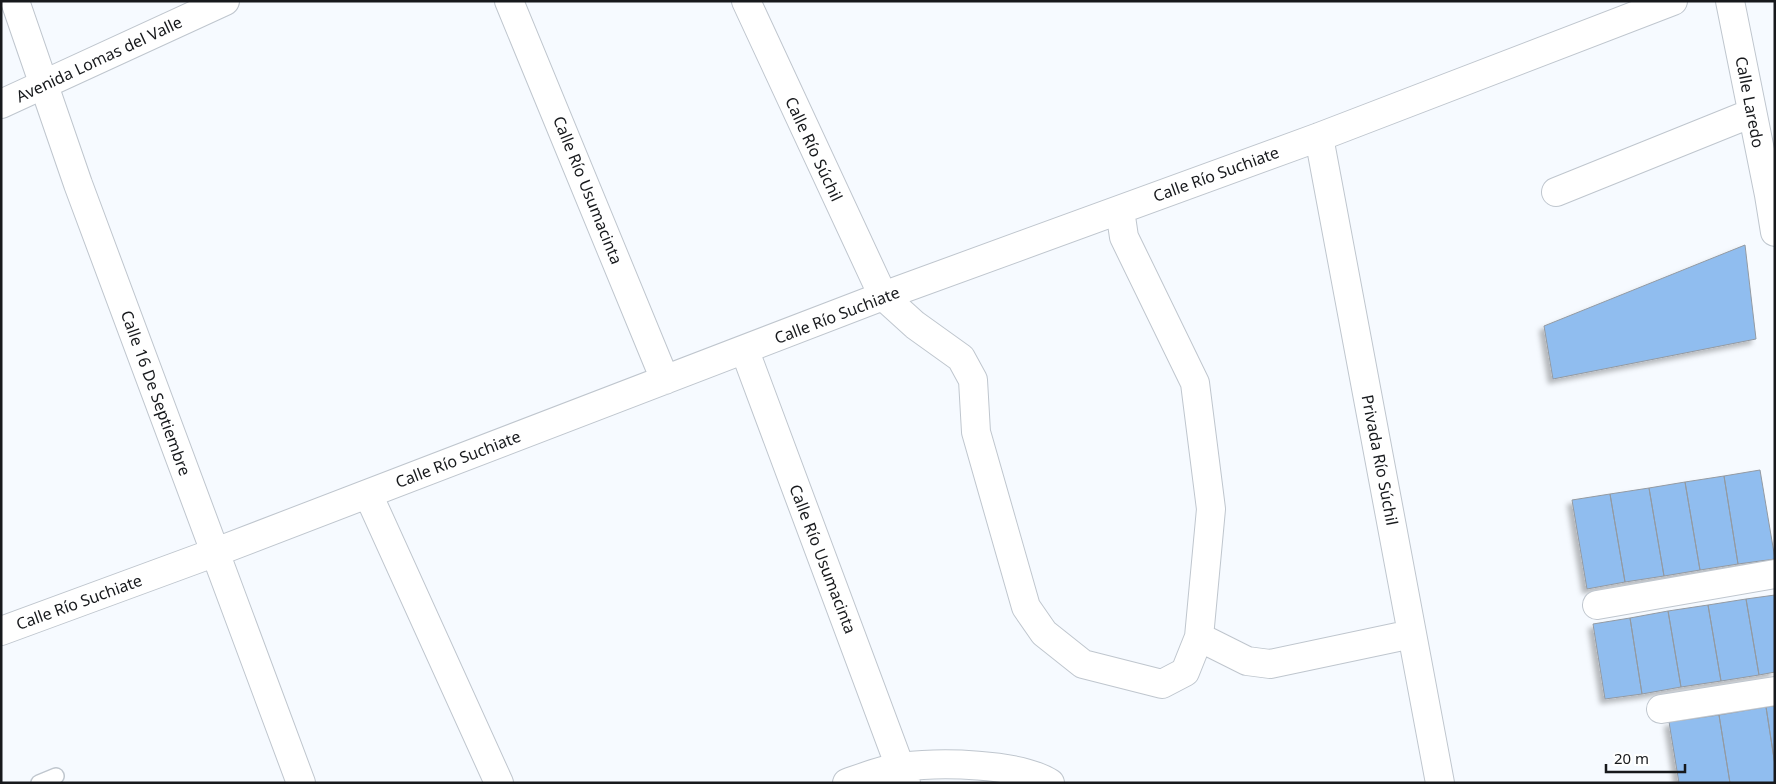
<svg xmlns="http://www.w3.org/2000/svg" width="1776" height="784" font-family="'Noto Sans',sans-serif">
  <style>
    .building { fill: #90bdef; stroke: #939aa2; filter: url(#shadow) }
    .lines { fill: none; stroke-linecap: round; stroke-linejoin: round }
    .lane-casing { stroke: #bfc6ce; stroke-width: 18 }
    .street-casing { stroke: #bfc6ce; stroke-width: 30 }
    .secondary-casing { stroke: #bfc6ce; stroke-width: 30 }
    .lane { stroke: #fff; stroke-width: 15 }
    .street { stroke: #fff; stroke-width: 28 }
    .secondary { stroke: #fff; stroke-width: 28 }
    .labels { text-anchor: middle; stroke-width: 4; stroke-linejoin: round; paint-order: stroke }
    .street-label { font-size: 16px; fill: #17191c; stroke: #fff }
  </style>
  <defs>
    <filter id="shadow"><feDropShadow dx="-4.5" dy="4.5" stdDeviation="2.5" flood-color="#0004"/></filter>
  </defs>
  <rect width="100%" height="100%" fill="#f6faff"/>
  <path class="building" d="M 1745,245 L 1756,339 L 1553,379 L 1544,326 Z
    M 1760,470 L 1775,559 L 1738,564 L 1724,476 Z
    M 1724,476 L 1738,564 L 1700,570 L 1685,482 Z
    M 1685,482 L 1700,570 L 1664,576 L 1649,488 Z
    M 1649,488 L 1664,576 L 1625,582 L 1610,494 Z
    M 1610,494 L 1625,582 L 1587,589 L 1572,500 Z
    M 1775,595 L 1775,672 L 1759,675 L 1746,599 Z
    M 1746,599 L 1759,675 L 1721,681 L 1708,605 Z
    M 1708,605 L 1721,681 L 1681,687 L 1668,611 Z
    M 1668,611 L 1681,687 L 1642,694 L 1630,618 Z
    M 1630,618 L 1642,694 L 1605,699 L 1593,624 Z
    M 1775,706 L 1775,765 L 1766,707 Z
    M 1766,707 L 1775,765 L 1775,783 L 1730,783 L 1719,715 Z
    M 1719,715 L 1730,783 L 1679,783 L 1669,722 Z"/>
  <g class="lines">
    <defs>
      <path id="lane" d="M 39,783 L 56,776"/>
      <path id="street" d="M 15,1 L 78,184 L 301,783
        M 509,1 L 665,380
        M 746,1 L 883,296 L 915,325 L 961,358 L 973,380 L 976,432 L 1026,607 L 1044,633 L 1083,664 L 1162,684 L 1185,672 L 1199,637 L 1211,509 L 1195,383 L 1124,237 L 1120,210
        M 1730,1 L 1769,195 L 1775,232
        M 1319,137 L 1440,783
        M 1556,192 L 1752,113
        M 745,351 L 906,783
        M 368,494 L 499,783
        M 1597,605 L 1775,574
        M 1,631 L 216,552 L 883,296 L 1319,137 L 1673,1
        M 1199,637 L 1247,661 L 1270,664 L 1412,634
        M 1661,709 L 1775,691
        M 847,783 C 864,777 884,769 902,767 C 940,762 1018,763 1050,783"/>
      <path id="secondary" d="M 1,104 L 225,1"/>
    </defs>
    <use href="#lane" class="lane-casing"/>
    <use href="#street" class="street-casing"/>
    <use href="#secondary" class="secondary-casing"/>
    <use href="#lane" class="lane"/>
    <use href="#street" class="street"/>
    <use href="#secondary" class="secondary"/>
  </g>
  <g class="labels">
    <g class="street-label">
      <text transform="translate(99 59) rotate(-25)" y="6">Avenida Lomas del Valle</text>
      <text transform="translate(1750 102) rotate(79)" y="6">Calle Laredo</text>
      <text transform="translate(814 149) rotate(65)" y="6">Calle Río Súchil</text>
      <text transform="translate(1216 174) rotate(-20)" y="6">Calle Río Suchiate</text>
      <text transform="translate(588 190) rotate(68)" y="6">Calle Río Usumacinta</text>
      <text transform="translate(837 315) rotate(-21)" y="6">Calle Río Suchiate</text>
      <text transform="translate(156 393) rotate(70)" y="6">Calle 16 De Septiembre</text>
      <text transform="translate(458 459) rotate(-21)" y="6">Calle Río Suchiate</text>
      <text transform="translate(1380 460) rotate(79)" y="6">Privada Río Súchil</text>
      <text transform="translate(823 559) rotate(69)" y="6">Calle Río Usumacinta</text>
      <text transform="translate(79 602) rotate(-20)" y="6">Calle Río Suchiate</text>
    </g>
  </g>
  <rect width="1776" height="784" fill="none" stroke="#17191c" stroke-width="5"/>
  <path d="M1606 764v8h79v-8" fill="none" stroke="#17191c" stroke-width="2.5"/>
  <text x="1614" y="764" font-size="15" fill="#17191c" stroke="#ffffff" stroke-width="4" paint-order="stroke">20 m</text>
</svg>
